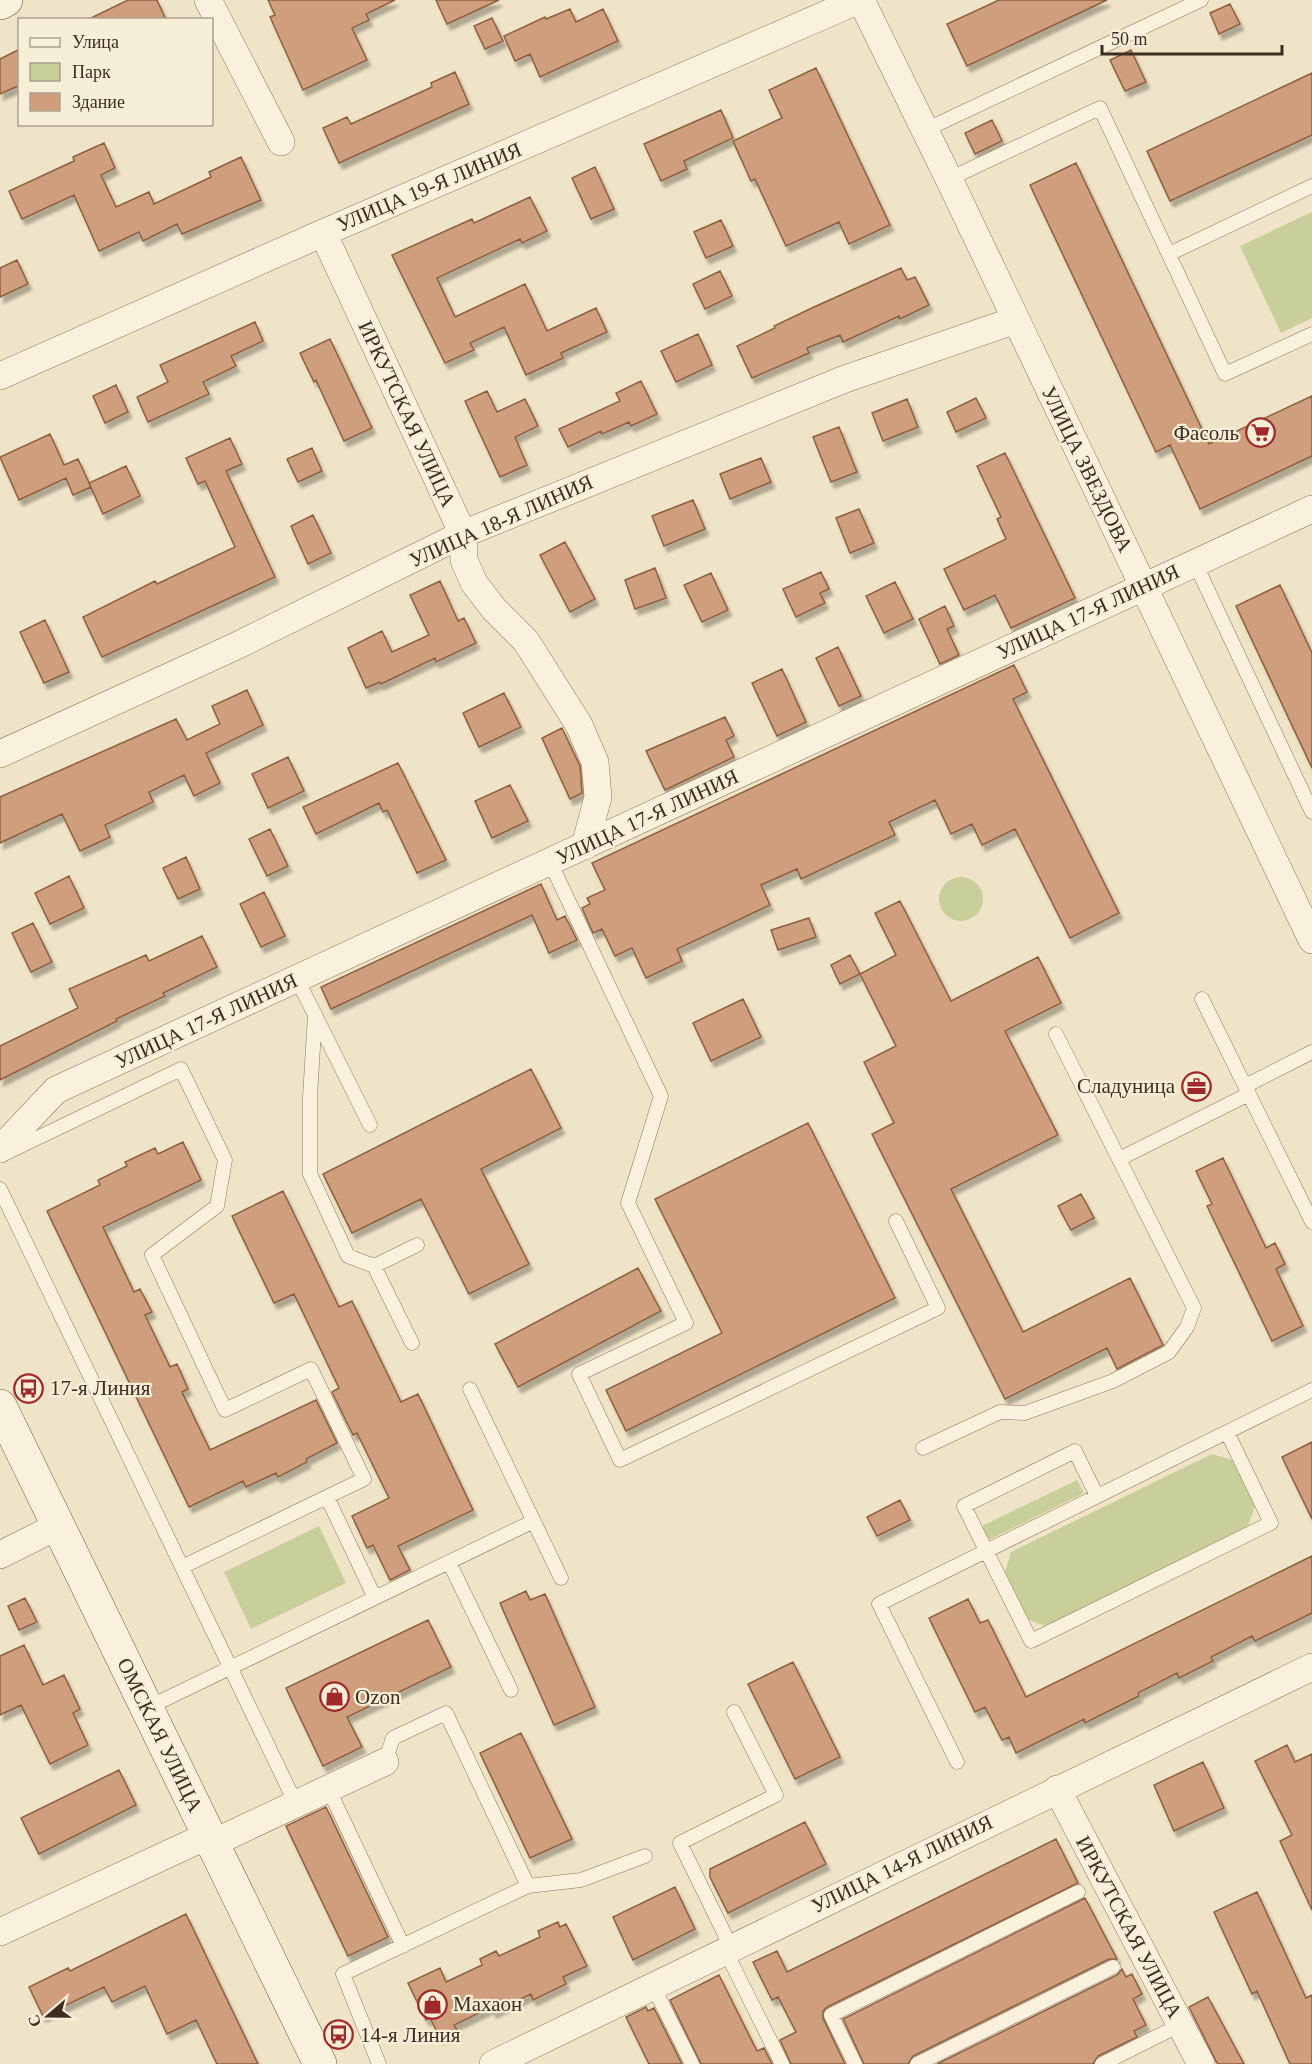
<svg xmlns="http://www.w3.org/2000/svg" width="1312" height="2064" font-family="Georgia,serif">
  <style>
    .green { fill: #c9cf9b }
    .building { fill: #cf9f7d; stroke: #8d5f41; stroke-width: 1.5; filter: url(#shadow) }
    .lines { fill: none; stroke-linecap: round; stroke-linejoin: round }
    .service-casing { stroke: #8d765c; stroke-width: 15 }
    .minor-casing { stroke: #8d765c; stroke-width: 28 }
    .secondary-casing { stroke: #6f573f; stroke-width: 34 }
    .service { stroke: #faf1dc; stroke-width: 14 }
    .minor { stroke: #faf1dc; stroke-width: 27 }
    .secondary { stroke: #faf1dc; stroke-width: 33 }
    .labels { text-anchor: middle; stroke-width: 4.5; stroke-linejoin: round; paint-order: stroke }
    .street-label { font-size: 21px; fill: #3d2e20; stroke: #f7eed8 }
    .poi-label { font-size: 21px; fill: #3d2e20; stroke: #f7eed8; text-anchor: start }
  </style>
  <defs>
    <filter id="shadow"><feDropShadow dx="3.5" dy="6" stdDeviation="1.5" flood-color="#0004"/></filter>
  </defs>
  <rect width="100%" height="100%" fill="#f0e4c8"/>
  <path class="green" d="M 1312,212 L 1312,318 L 1281,333 L 1240,246 Z
    M939 899a22 22 0 1 1 44 0a22 22 0 1 1-44 0Z
    M 1212,1454 L 1232,1460 L 1255,1506 L 1248,1526 L 1046,1626 L 1028,1620 L 1005,1572 L 1011,1552 Z
    M 1077,1480 L 1084,1493 L 989,1540 L 982,1526 Z
    M 319,1526 L 346,1583 L 251,1629 L 224,1572 Z"/>
  <path class="building" d="M 128,0 L 157,0 L 166,20 L 87,20 Z
    M 268,0 L 395,0 L 366,14 L 369,20 L 352,28 L 367,60 L 303,90 L 270,17 L 275,15 Z
    M 436,0 L 499,0 L 447,24 Z
    M 999,0 L 1107,0 L 967,66 L 947,24 Z
    M 1230,4 L 1240,24 L 1219,34 L 1210,13 Z
    M 570,9 L 576,22 L 603,9 L 618,41 L 540,77 L 530,54 L 515,61 L 504,36 L 545,17 L 546,19 Z
    M 492,18 L 503,41 L 485,49 L 474,26 Z
    M 20,49 L 20,85 L 0,94 L 0,59 Z
    M 1131,50 L 1146,82 L 1125,91 L 1110,60 Z
    M 816,68 L 890,225 L 849,244 L 839,222 L 786,246 L 755,179 L 751,181 L 733,141 L 782,118 L 769,90 Z
    M 455,72 L 469,104 L 339,163 L 323,128 L 347,117 L 351,124 L 432,87 L 431,83 Z
    M 1312,73 L 1312,135 L 1170,201 L 1147,151 Z
    M 721,110 L 733,138 L 684,161 L 687,169 L 661,181 L 644,144 Z
    M 992,120 L 1002,141 L 975,154 L 965,133 Z
    M 104,143 L 115,168 L 101,175 L 116,207 L 149,192 L 154,204 L 211,177 L 209,172 L 241,157 L 261,200 L 182,234 L 177,224 L 143,241 L 139,232 L 99,251 L 74,195 L 22,219 L 9,191 L 74,161 L 73,157 Z
    M 1076,163 L 1209,444 L 1312,396 L 1312,456 L 1200,509 L 1170,445 L 1156,452 L 1030,185 Z
    M 595,167 L 614,209 L 591,219 L 572,178 Z
    M 530,197 L 547,231 L 522,243 L 520,239 L 437,278 L 455,317 L 525,284 L 547,331 L 596,308 L 607,332 L 561,353 L 563,358 L 526,375 L 504,327 L 470,343 L 474,350 L 445,363 L 392,255 L 472,219 L 474,223 Z
    M 721,220 L 733,246 L 706,258 L 694,232 Z
    M 17,260 L 28,284 L 0,297 L 0,268 Z
    M 901,268 L 907,280 L 915,277 L 929,305 L 900,319 L 899,316 L 843,342 L 840,335 L 807,348 L 809,353 L 752,378 L 737,346 L 775,328 L 774,326 L 814,307 Z
    M 720,271 L 732,296 L 705,309 L 693,284 Z
    M 255,322 L 263,341 L 231,356 L 236,366 L 203,382 L 209,394 L 148,422 L 137,397 L 168,382 L 160,365 Z
    M 698,334 L 712,365 L 676,382 L 661,351 Z
    M 330,339 L 372,428 L 344,441 L 316,380 L 314,382 L 300,353 Z
    M 641,381 L 657,414 L 631,426 L 629,422 L 602,434 L 601,431 L 568,447 L 559,429 L 620,401 L 616,393 Z
    M 116,385 L 128,412 L 105,423 L 93,396 Z
    M 487,391 L 497,412 L 525,399 L 538,426 L 515,437 L 527,465 L 500,477 L 465,401 Z
    M 976,398 L 986,418 L 956,432 L 947,412 Z
    M 907,399 L 918,427 L 883,441 L 872,413 Z
    M 839,427 L 857,472 L 831,482 L 813,437 Z
    M 50,434 L 64,465 L 78,459 L 91,487 L 73,495 L 66,478 L 19,500 L 0,457 Z
    M 230,438 L 242,464 L 226,471 L 275,577 L 102,657 L 83,617 L 155,581 L 157,584 L 235,547 L 205,481 L 198,484 L 186,458 Z
    M 312,448 L 322,471 L 298,482 L 287,459 Z
    M 1005,453 L 1075,598 L 1011,628 L 995,595 L 964,610 L 944,569 L 1006,539 L 997,519 L 1001,517 L 977,466 Z
    M 761,458 L 771,482 L 730,499 L 720,474 Z
    M 126,466 L 140,496 L 103,514 L 89,483 Z
    M 693,500 L 705,529 L 664,546 L 652,516 Z
    M 859,509 L 874,543 L 850,553 L 836,518 Z
    M 313,515 L 331,553 L 308,564 L 291,526 Z
    M 565,542 L 595,599 L 570,612 L 540,555 Z
    M 655,568 L 666,598 L 635,609 L 625,580 Z
    M 821,572 L 829,589 L 820,593 L 825,603 L 796,617 L 783,589 Z
    M 711,573 L 728,610 L 702,622 L 684,585 Z
    M 440,581 L 458,621 L 464,618 L 476,643 L 436,662 L 435,658 L 381,684 L 380,682 L 366,688 L 348,648 L 382,631 L 392,652 L 429,635 L 410,595 Z
    M 895,582 L 913,619 L 884,633 L 866,596 Z
    M 1280,585 L 1312,653 L 1312,768 L 1236,606 Z
    M 945,606 L 954,626 L 947,629 L 959,655 L 940,664 L 919,619 Z
    M 45,620 L 69,672 L 44,683 L 20,632 Z
    M 838,647 L 861,696 L 839,706 L 816,658 Z
    M 1014,665 L 1027,692 L 1013,699 L 1119,913 L 1070,938 L 1015,829 L 982,845 L 972,824 L 951,834 L 935,800 L 889,822 L 895,835 L 801,879 L 797,869 L 761,885 L 770,905 L 677,949 L 682,961 L 646,978 L 632,948 L 615,956 L 602,929 L 593,933 L 582,908 L 590,904 L 587,898 L 605,890 L 592,863 Z
    M 782,669 L 806,722 L 777,736 L 752,683 Z
    M 247,690 L 263,725 L 206,753 L 220,783 L 194,796 L 184,775 L 149,792 L 153,802 L 105,825 L 110,837 L 80,851 L 62,814 L 0,843 L 0,797 L 176,719 L 187,740 L 220,724 L 212,706 Z
    M 504,693 L 521,727 L 479,747 L 463,713 Z
    M 725,717 L 734,736 L 726,740 L 734,757 L 665,790 L 646,751 Z
    M 562,728 L 580,766 L 582,793 L 570,799 L 542,738 Z
    M 288,757 L 304,791 L 268,808 L 252,774 Z
    M 398,763 L 446,860 L 417,873 L 387,810 L 383,812 L 379,803 L 316,834 L 303,807 Z
    M 510,785 L 528,821 L 492,838 L 475,801 Z
    M 270,829 L 288,866 L 267,876 L 249,839 Z
    M 186,857 L 200,889 L 178,899 L 163,868 Z
    M 69,876 L 84,908 L 50,924 L 35,893 Z
    M 541,884 L 557,920 L 565,916 L 577,940 L 549,953 L 532,915 L 331,1009 L 321,987 Z
    M 264,892 L 285,936 L 261,947 L 240,904 Z
    M 900,901 L 951,1001 L 1038,957 L 1061,1003 L 1005,1031 L 1058,1135 L 951,1189 L 1023,1332 L 1130,1278 L 1163,1345 L 1117,1369 L 1107,1348 L 1005,1399 L 872,1134 L 894,1123 L 864,1062 L 896,1046 L 860,974 L 896,955 L 875,913 Z
    M 809,918 L 816,937 L 778,950 L 771,930 Z
    M 33,923 L 52,962 L 31,972 L 12,933 Z
    M 202,936 L 217,967 L 163,993 L 165,996 L 116,1019 L 117,1021 L 0,1080 L 0,1046 L 78,1008 L 69,989 L 146,955 L 149,961 Z
    M 850,955 L 860,974 L 840,984 L 831,965 Z
    M 743,999 L 761,1037 L 711,1061 L 693,1023 Z
    M 531,1069 L 561,1128 L 481,1169 L 529,1264 L 469,1294 L 421,1199 L 352,1233 L 323,1174 Z
    M 808,1123 L 895,1298 L 626,1431 L 606,1390 L 722,1333 L 655,1199 Z
    M 183,1142 L 201,1180 L 103,1227 L 134,1292 L 140,1289 L 152,1312 L 145,1315 L 170,1367 L 177,1364 L 188,1389 L 182,1392 L 210,1450 L 316,1400 L 337,1443 L 306,1459 L 307,1462 L 278,1477 L 276,1473 L 246,1487 L 243,1481 L 189,1507 L 47,1211 L 100,1185 L 98,1180 L 127,1166 L 125,1162 L 155,1148 L 158,1154 Z
    M 1223,1158 L 1266,1248 L 1275,1243 L 1285,1264 L 1276,1269 L 1303,1326 L 1272,1341 L 1207,1206 L 1212,1204 L 1196,1171 Z
    M 283,1191 L 339,1307 L 352,1301 L 401,1402 L 418,1394 L 473,1510 L 398,1546 L 410,1570 L 390,1580 L 373,1545 L 367,1548 L 352,1516 L 389,1498 L 357,1433 L 353,1435 L 332,1392 L 339,1388 L 294,1294 L 274,1303 L 232,1216 Z
    M 1081,1194 L 1094,1218 L 1071,1230 L 1058,1206 Z
    M 638,1268 L 661,1311 L 518,1387 L 495,1344 Z
    M 1312,1442 L 1312,1519 L 1282,1457 Z
    M 900,1500 L 910,1520 L 877,1536 L 867,1517 Z
    M 1312,1556 L 1312,1613 L 1255,1641 L 1252,1636 L 1211,1657 L 1213,1661 L 1179,1678 L 1177,1673 L 1138,1693 L 1139,1696 L 1085,1723 L 1084,1719 L 1016,1753 L 1009,1737 L 1002,1740 L 985,1707 L 975,1712 L 929,1618 L 968,1599 L 980,1623 L 988,1620 L 1026,1697 Z
    M 526,1591 L 530,1600 L 545,1594 L 595,1707 L 554,1725 L 500,1603 Z
    M 25,1598 L 37,1622 L 19,1630 L 8,1606 Z
    M 428,1620 L 451,1667 L 347,1717 L 362,1747 L 323,1766 L 286,1688 Z
    M 24,1645 L 43,1685 L 64,1675 L 80,1709 L 73,1713 L 88,1745 L 50,1764 L 21,1705 L 0,1715 L 0,1656 Z
    M 793,1662 L 840,1757 L 795,1779 L 748,1684 Z
    M 521,1733 L 572,1839 L 530,1858 L 480,1753 Z
    M 1287,1745 L 1295,1762 L 1312,1754 L 1312,1910 L 1280,1841 L 1292,1835 L 1255,1761 Z
    M 1203,1762 L 1224,1808 L 1174,1831 L 1154,1785 Z
    M 119,1770 L 136,1805 L 39,1854 L 21,1818 Z
    M 326,1807 L 388,1937 L 348,1956 L 286,1826 Z
    M 805,1822 L 826,1864 L 728,1913 L 710,1877 L 710,1869 Z
    M 1056,1839 L 1078,1883 L 827,2007 L 823,2011 L 823,2018 L 845,2064 L 791,2064 L 780,2040 L 796,2032 L 778,1997 L 772,2000 L 753,1962 L 777,1951 L 787,1972 Z
    M 675,1887 L 695,1929 L 633,1960 L 613,1917 Z
    M 1257,1892 L 1306,1998 L 1312,1995 L 1312,2064 L 1290,2064 L 1257,1991 L 1252,1994 L 1214,1912 Z
    M 1085,1898 L 1117,1959 L 1109,1959 L 913,2056 L 908,2064 L 864,2064 L 843,2019 Z
    M 186,1914 L 258,2064 L 217,2064 L 196,2020 L 167,2034 L 145,1986 L 112,2002 L 104,1987 L 43,2016 L 29,1987 L 68,1968 L 70,1971 Z
    M 558,1922 L 560,1927 L 566,1924 L 587,1966 L 563,1977 L 566,1984 L 533,2000 L 531,1994 L 493,2012 L 491,2007 L 454,2025 L 457,2030 L 440,2038 L 430,2018 L 426,2020 L 408,1983 L 440,1968 L 446,1982 L 482,1965 L 480,1959 L 496,1951 L 499,1956 L 540,1937 L 538,1931 Z
    M 1122,1969 L 1126,1977 L 1132,1974 L 1142,1994 L 1133,1999 L 1146,2025 L 1134,2031 L 1137,2037 L 1098,2056 L 1093,2064 L 937,2064 L 1117,1975 Z
    M 719,1975 L 757,2051 L 764,2048 L 772,2064 L 701,2064 L 670,2000 Z
    M 1208,1997 L 1244,2064 L 1218,2064 L 1216,2061 L 1189,2007 Z
    M 646,2007 L 648,2011 L 654,2008 L 682,2064 L 649,2064 L 626,2017 Z"/>
  <g class="lines">
    <defs>
      <path id="service" d="M 925,130 L 1201,0
        M 949,179 L 1100,108 L 1225,374 L 1312,334
        M 1169,254 L 1312,186
        M 1195,563 L 1312,812
        M 550,862 L 661,1096 L 628,1203 L 686,1323 L 579,1374 L 620,1460 L 938,1308 L 896,1221
        M 297,979 L 370,1125
        M 1202,999 L 1312,1222
        M 315,1014 L 310,1097 L 310,1174 L 348,1256 L 374,1266
        M 1245,1086 L 1312,1052
        M 6,1153 L 181,1069 L 225,1160 L 217,1206 L 152,1255 L 225,1410 L 311,1369 L 364,1479 L 182,1567
        M 1119,1159 L 1249,1094
        M 0,1189 L 296,1804
        M 412,1343 L 374,1266 L 417,1245
        M 470,1389 L 561,1578
        M 923,1448 L 1000,1412 L 1025,1413 L 1113,1381 L 1169,1352 L 1187,1327 L 1194,1308 L 1056,1034
        M 1097,1496 L 1075,1451 L 964,1506 L 1031,1641 L 1271,1523 L 1227,1432
        M 327,1497 L 375,1598
        M 449,1562 L 511,1690
        M 147,1708 L 534,1521
        M 957,1762 L 879,1604 L 1312,1390
        M 328,1788 L 403,1946
        M 528,1886 L 581,1880 L 645,1856
        M 731,1947 L 680,1843 L 776,1795 L 734,1712
        M 725,1950 L 782,2064
        M 653,1986 L 692,2064
        M 379,2064 L 343,1974 L 528,1886 L 446,1713 L 393,1738 L 385,1762
        M 855,2064 L 831,2015 L 1078,1892
        M 917,2064 L 1113,1967
        M 1102,2064 L 1180,2025"/>
      <path id="minor" d="M 208,0 L 281,142
        M 861,0 L 949,179 L 1312,940
        M 323,233 L 463,534 L 464,560 L 474,583 L 494,609 L 526,641 L 579,725 L 595,762 L 598,797 L 585,846
        M 0,376 L 323,233 L 859,0
        M 0,754 L 234,647 L 463,534 L 845,379 L 1016,320
        M 0,1149 L 56,1090 L 1312,509
        M 0,1555 L 58,1526
        M 1057,1789 L 1201,2064
        M 213,1843 L 385,1762
        M 0,1932 L 209,1835
        M 493,2064 L 1312,1667"/>
      <path id="secondary" d="M 0,3 L 6,0
        M 0,1406 L 320,2064"/>
    </defs>
    <use href="#service" class="service-casing"/>
    <use href="#minor" class="minor-casing"/>
    <use href="#secondary" class="secondary-casing"/>
    <use href="#service" class="service"/>
    <use href="#minor" class="minor"/>
    <use href="#secondary" class="secondary"/>
  </g>
  <defs>
    <symbol id="supermarket-ring" viewBox="-11 -11 22 22"><circle r="9.5" fill="#f7eed8" stroke="#9e2a2b" stroke-width="1.5"/><path d="M-6-5.5h2.5l.6 2H6L4.5 2H-2.5L-4.4-4H-6ZM-1.5 3.2a1.3 1.3 0 1 0 .1 0ZM3 3.2a1.3 1.3 0 1 0 .1 0Z" fill="#9e2a2b"/></symbol>
    <symbol id="office-ring" viewBox="-11 -11 22 22"><circle r="9.5" fill="#f7eed8" stroke="#9e2a2b" stroke-width="1.5"/><path d="M-6-3h4V-5.5h4V-3h4V5H-6ZM-1-4.5V-3h2v-1.5ZM-6 0V1H6V0Z" fill="#9e2a2b"/></symbol>
    <symbol id="bus-ring" viewBox="-11 -11 22 22"><circle r="9.5" fill="#f7eed8" stroke="#9e2a2b" stroke-width="1.5"/><path d="M-5-6H5V4H4V6H2V4H-2V6H-4V4H-5ZM-3.5-4V0h7V-4ZM-3.5 1.2v1.5H-2V1.2ZM2 1.2v1.5H3.5V1.2Z" fill="#9e2a2b"/></symbol>
    <symbol id="shop-ring" viewBox="-11 -11 22 22"><circle r="9.5" fill="#f7eed8" stroke="#9e2a2b" stroke-width="1.5"/><path d="M-5-2.5h2.3a2.7 3.5 0 0 1 5.4 0H5L5.5 6h-11ZM-1.5-2.5h3a1.5 2.3 0 0 0-3 0Z" fill="#9e2a2b"/></symbol>
  </defs>
  <g fill-rule="evenodd">
    <use href="#supermarket-ring" x="1244" y="416" width="33" height="33"/>
    <use href="#office-ring" x="1180" y="1070" width="33" height="33"/>
    <use href="#bus-ring" x="12" y="1372" width="33" height="33"/>
    <use href="#shop-ring" x="318" y="1680" width="33" height="33"/>
    <use href="#shop-ring" x="416" y="1988" width="33" height="33"/>
    <use href="#bus-ring" x="322" y="2018" width="33" height="33"/>
  </g>
  <g class="labels">
    <g class="street-label">
      <text transform="translate(429 187) rotate(-23)" y="7">УЛИЦА 19-Я ЛИНИЯ</text>
      <text transform="translate(407 414) rotate(65)" y="7">ИРКУТСКАЯ УЛИЦА</text>
      <text transform="translate(1087 469) rotate(64)" y="7">УЛИЦА ЗВЕЗДОВА</text>
      <text transform="translate(501 521) rotate(-24)" y="7">УЛИЦА 18-Я ЛИНИЯ</text>
      <text transform="translate(1088 612) rotate(-25)" y="7">УЛИЦА 17-Я ЛИНИЯ</text>
      <text transform="translate(647 817) rotate(-25)" y="7">УЛИЦА 17-Я ЛИНИЯ</text>
      <text transform="translate(206 1021) rotate(-25)" y="7">УЛИЦА 17-Я ЛИНИЯ</text>
      <text transform="translate(160 1735) rotate(64)" y="7">ОМСКАЯ УЛИЦА</text>
      <text transform="translate(902 1864) rotate(-26)" y="7">УЛИЦА 14-Я ЛИНИЯ</text>
      <text transform="translate(1129 1927) rotate(62)" y="7">ИРКУТСКАЯ УЛИЦА</text>
    </g>
    <g class="poi-label">
      <text x="1239" y="440" text-anchor="end">Фасоль</text>
      <text x="1175" y="1093" text-anchor="end">Сладуница</text>
      <text x="50" y="1395">17-я Линия</text>
      <text x="355" y="1704">Ozon</text>
      <text x="453" y="2011">Махаон</text>
      <text x="360" y="2042">14-я Линия</text>
    </g>
  </g>
  <rect x="18" y="18" width="195" height="108" fill="#f7eed8" stroke="#ada18e" stroke-width="1.5"/>
  <rect x="30" y="38" width="30" height="9" fill="#faf1dc" stroke="#ada18e" stroke-width="1.5"/>
  <text x="72" y="48" font-size="18" fill="#3d2e20">Улица</text>
  <rect x="30" y="63" width="30" height="18" fill="#c9cf9b" stroke="#ada18e" stroke-width="1.5"/>
  <text x="72" y="78" font-size="18" fill="#3d2e20">Парк</text>
  <rect x="30" y="93" width="30" height="18" fill="#cf9f7d" stroke="#ada18e" stroke-width="1.5"/>
  <text x="72" y="108" font-size="18" fill="#3d2e20">Здание</text>
  <g transform="translate(48 2016) rotate(250)" stroke="#f7eed8" stroke-width="4.5" paint-order="stroke">
  <path d="M0-4.5L10 22L0 15L-10 22Z" fill="#3d2e20"/>
  <text y="-9" font-size="16" font-weight="bold" text-anchor="middle" fill="#3d2e20">С</text>
  </g>
  <path d="M1102 45v9h180v-9" fill="none" stroke="#3d2e20" stroke-width="3"/>
  <text x="1111" y="45" font-size="18" fill="#3d2e20" stroke="#f7eed8" stroke-width="4.5" paint-order="stroke">50 m</text>
</svg>
